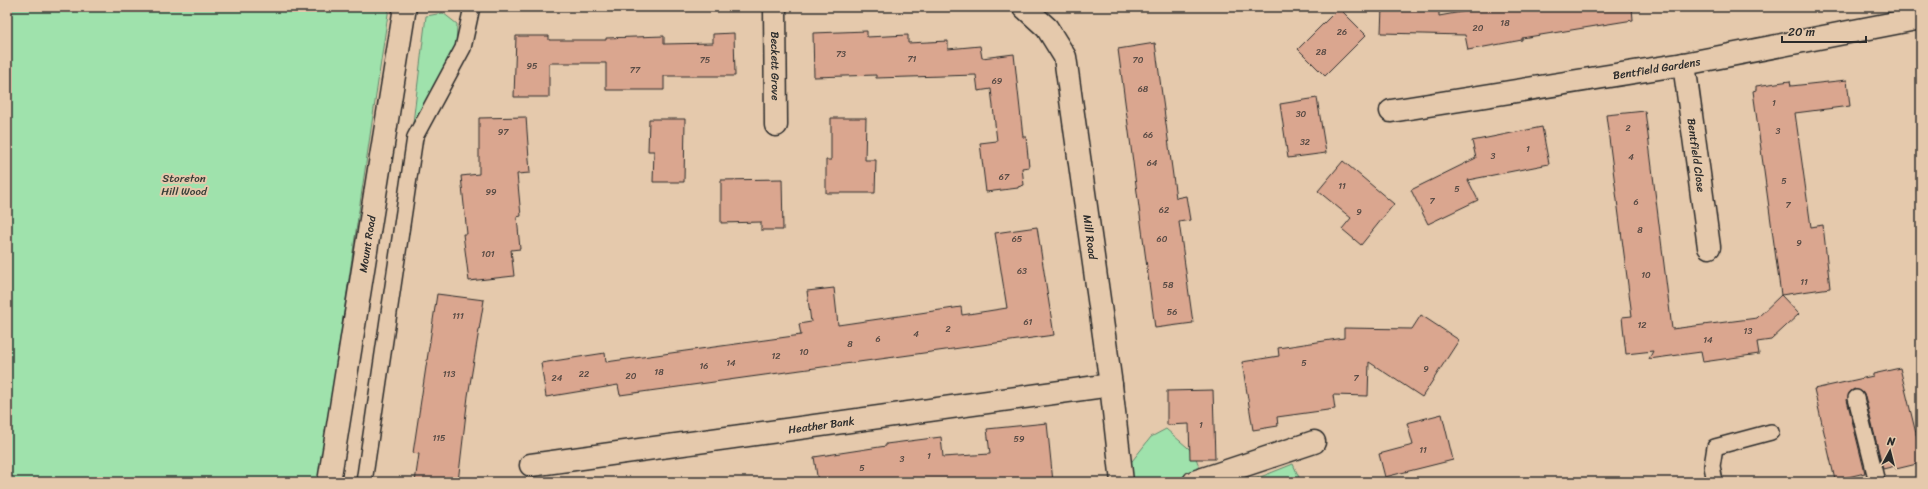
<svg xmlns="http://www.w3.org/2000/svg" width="1928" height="489" font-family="Sriracha,sans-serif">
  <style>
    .green { fill: #9fe2ac; stroke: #65866c }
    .building { fill: #daa68f; stroke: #2b2b2b }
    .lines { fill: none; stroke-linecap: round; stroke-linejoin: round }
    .lane-casing { stroke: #2b2b2b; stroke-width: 18 }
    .street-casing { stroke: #2b2b2b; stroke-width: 25 }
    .secondary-casing { stroke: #2b2b2b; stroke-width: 25 }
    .lane { stroke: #e5c9ac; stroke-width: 15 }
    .street { stroke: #e5c9ac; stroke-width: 22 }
    .secondary { stroke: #e5c9ac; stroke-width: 22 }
    .labels { text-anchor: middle; stroke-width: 4; stroke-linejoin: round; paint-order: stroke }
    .number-label { font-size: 9px; fill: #574a44 }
    .street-label { font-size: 11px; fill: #2b2b2b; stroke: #e5c9ac }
    .park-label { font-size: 11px; fill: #373d38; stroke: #e5c9ac }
  </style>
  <rect width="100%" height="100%" fill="#e5c9ac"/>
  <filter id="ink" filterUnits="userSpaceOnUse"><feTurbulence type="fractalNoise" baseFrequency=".025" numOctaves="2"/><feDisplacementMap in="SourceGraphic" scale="8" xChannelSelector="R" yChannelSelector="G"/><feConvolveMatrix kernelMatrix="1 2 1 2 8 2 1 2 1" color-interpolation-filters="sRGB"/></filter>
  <g filter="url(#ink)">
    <path class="green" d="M 7,7 L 389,7 L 319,482 L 7,482 Z
      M 443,13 L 457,24 L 456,46 L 413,123 L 426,16 Z
      M 1166,429 L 1194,453 L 1205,482 L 1125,482 L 1125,470 L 1151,437 Z
      M 1293,464 L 1301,482 L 1248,482 Z"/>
    <path class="building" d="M 1382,7 L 1439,7 L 1439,16 L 1489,7 L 1632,7 L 1633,20 L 1522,38 L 1522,40 L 1468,50 L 1465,35 L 1381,33 Z
      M 1339,8 L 1366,35 L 1325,76 L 1298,49 Z
      M 867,31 L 867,37 L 908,35 L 908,43 L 948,41 L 948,49 L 980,46 L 982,58 L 1014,54 L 1023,137 L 1026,137 L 1029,167 L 1022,168 L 1024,185 L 1018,187 L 1018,188 L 986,192 L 980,143 L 997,141 L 991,89 L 978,91 L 976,75 L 876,78 L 876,75 L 814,77 L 813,33 Z
      M 734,33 L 735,76 L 664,76 L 664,90 L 606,90 L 606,63 L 549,63 L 549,97 L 514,97 L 516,36 L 549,36 L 549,40 L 606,40 L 606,38 L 664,36 L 664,44 L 713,43 L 713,34 Z
      M 1155,43 L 1176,198 L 1186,196 L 1190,220 L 1179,222 L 1193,323 L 1155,328 L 1118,49 Z
      M 1847,80 L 1850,106 L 1795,113 L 1811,227 L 1823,225 L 1830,288 L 1781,295 L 1753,91 L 1756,90 L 1756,86 L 1790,81 L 1791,86 Z
      M 1317,98 L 1326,153 L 1288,158 L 1280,104 Z
      M 1645,111 L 1672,329 L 1757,318 L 1781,295 L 1799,314 L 1771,340 L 1757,342 L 1759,354 L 1703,362 L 1701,352 L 1649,359 L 1653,351 L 1626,354 L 1622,317 L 1632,316 L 1606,115 Z
      M 526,117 L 530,173 L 517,174 L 521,216 L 517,217 L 520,249 L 511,250 L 514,276 L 469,281 L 463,234 L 467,234 L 461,176 L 479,174 L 479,118 Z
      M 831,118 L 866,118 L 865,160 L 876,160 L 875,193 L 826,193 L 826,160 L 831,160 Z
      M 649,119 L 685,119 L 684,182 L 653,182 L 654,151 L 648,151 Z
      M 1542,127 L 1549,164 L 1468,180 L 1478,200 L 1428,224 L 1411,190 L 1476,158 L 1472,141 Z
      M 1343,161 L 1394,204 L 1361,245 L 1342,229 L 1351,218 L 1318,191 Z
      M 782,179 L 783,230 L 761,230 L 761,222 L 721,223 L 721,180 Z
      M 1037,227 L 1054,335 L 620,395 L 618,385 L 546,397 L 541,363 L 605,353 L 606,362 L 801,335 L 799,324 L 811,322 L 807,291 L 834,288 L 838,325 L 961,307 L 962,315 L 1007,308 L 995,233 Z
      M 437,294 L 484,300 L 468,396 L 458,482 L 415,482 L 419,454 L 413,453 Z
      M 1421,315 L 1459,340 L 1422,397 L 1369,362 L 1368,396 L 1333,395 L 1335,409 L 1277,417 L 1278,426 L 1253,430 L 1242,362 L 1279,356 L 1278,348 L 1344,338 L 1344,328 L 1412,329 Z
      M 1900,368 L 1921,454 L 1921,463 L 1896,469 L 1895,466 L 1883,469 L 1865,396 L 1862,392 L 1854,389 L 1850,392 L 1847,400 L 1865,473 L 1835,480 L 1814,389 L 1873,376 L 1873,374 Z
      M 1213,390 L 1215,459 L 1190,459 L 1189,424 L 1167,425 L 1167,391 Z
      M 1442,414 L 1453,460 L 1385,477 L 1379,454 L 1413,445 L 1407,423 Z
      M 1047,423 L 1053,482 L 818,482 L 814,457 L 886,446 L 886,444 L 941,437 L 943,457 L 990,454 L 987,429 Z"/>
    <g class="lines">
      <defs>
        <path id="lane" d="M 1856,398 L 1877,482
          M 364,482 L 415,137 L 463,48 L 472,7
          M 1715,482 L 1712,466 L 1715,447 L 1771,432"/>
        <g id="street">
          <path id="s1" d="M 775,7 L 776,125"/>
          <path id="s2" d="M 1024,7 L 1047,28 L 1065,57 L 1111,385 L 1122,482"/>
          <path id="s3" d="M 1684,64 L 1709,247"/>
          <path id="s4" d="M 1391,111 L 1684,64 L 1921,18"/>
          <path id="s5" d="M 531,465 L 1111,385"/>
          <path d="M 1194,482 L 1314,442"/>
        </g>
        <g id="secondary">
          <path id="s6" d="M 329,482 L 405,7"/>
        </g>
      </defs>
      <use href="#lane" class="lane-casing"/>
      <use href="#street" class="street-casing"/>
      <use href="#secondary" class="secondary-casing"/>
      <use href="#lane" class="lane"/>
      <use href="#street" class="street"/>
      <use href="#secondary" class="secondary"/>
    </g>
  </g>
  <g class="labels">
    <g class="number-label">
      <text x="1505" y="26">18</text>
      <text x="1478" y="31">20</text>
      <text x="1342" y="35">26</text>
      <text x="1321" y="55">28</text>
      <text x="841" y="57">73</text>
      <text x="912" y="62">71</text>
      <text x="705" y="63">75</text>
      <text x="1138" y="63">70</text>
      <text x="532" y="69">95</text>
      <text x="635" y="73">77</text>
      <text x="997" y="84">69</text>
      <text x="1143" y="92">68</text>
      <text x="1774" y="106">1</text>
      <text x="1301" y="117">30</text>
      <text x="1628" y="131">2</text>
      <text x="1778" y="134">3</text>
      <text x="503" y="135">97</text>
      <text x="1148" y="138">66</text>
      <text x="1305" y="145">32</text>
      <text x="1528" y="152">1</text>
      <text x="1493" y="159">3</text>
      <text x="1631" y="160">4</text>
      <text x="1152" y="166">64</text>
      <text x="1004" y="180">67</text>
      <text x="1784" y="184">5</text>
      <text x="1342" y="189">11</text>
      <text x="1457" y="192">5</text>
      <text x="491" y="195">99</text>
      <text x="1432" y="204">7</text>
      <text x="1636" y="205">6</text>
      <text x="1788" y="208">7</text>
      <text x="1164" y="213">62</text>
      <text x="1359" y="215">9</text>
      <text x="1640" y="233">8</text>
      <text x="1017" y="242">65</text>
      <text x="1162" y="242">60</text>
      <text x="1799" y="246">9</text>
      <text x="488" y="257">101</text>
      <text x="1022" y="274">63</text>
      <text x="1646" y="278">10</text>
      <text x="1804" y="285">11</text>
      <text x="1168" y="288">58</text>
      <text x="1172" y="315">56</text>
      <text x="458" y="319">111</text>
      <text x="1028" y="325">61</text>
      <text x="1642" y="328">12</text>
      <text x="948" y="332">2</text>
      <text x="1748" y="334">13</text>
      <text x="916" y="337">4</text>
      <text x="878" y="342">6</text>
      <text x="1708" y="343">14</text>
      <text x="850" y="347">8</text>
      <text x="804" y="355">10</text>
      <text x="776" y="359">12</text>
      <text x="731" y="366">14</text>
      <text x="1304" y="366">5</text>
      <text x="704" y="369">16</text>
      <text x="1426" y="372">9</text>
      <text x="659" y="375">18</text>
      <text x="449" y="377">113</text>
      <text x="584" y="377">22</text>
      <text x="631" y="379">20</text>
      <text x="557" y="381">24</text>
      <text x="1356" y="381">7</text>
      <text x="1201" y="428">1</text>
      <text x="439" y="441">115</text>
      <text x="1019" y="442">59</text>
      <text x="1423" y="453">11</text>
      <text x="929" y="459">1</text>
      <text x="902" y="462">3</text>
      <text x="862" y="471">5</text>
    </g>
    <g class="street-label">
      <text dy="4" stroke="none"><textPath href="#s1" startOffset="59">Beckett Grove</textPath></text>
      <text dy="4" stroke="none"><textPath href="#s4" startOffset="269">Bentfield Gardens</textPath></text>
      <text dy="4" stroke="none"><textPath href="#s3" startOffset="92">Bentfield Close</textPath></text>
      <text dy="4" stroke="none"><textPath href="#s2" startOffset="247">Mill Road</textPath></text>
      <text dy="4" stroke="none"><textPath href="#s6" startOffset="241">Mount Road</textPath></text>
      <text dy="4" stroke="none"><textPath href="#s5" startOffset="293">Heather Bank</textPath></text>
    </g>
    <g class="park-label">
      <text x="184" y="182">Storeton<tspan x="184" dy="13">Hill Wood</tspan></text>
    </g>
  </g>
  <rect width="1928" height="489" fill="none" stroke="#e5c9ac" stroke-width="24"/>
  <rect x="12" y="12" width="1904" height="465" fill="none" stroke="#2b2b2b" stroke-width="1.5" filter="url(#ink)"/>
  <g transform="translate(1890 451) rotate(7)" stroke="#e5c9ac" stroke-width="3" paint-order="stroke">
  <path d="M0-3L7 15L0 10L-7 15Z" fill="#2b2b2b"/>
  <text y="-6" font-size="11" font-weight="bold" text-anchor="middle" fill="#2b2b2b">N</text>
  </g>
  <path d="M1782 36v6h84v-6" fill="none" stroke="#2b2b2b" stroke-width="2"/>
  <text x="1788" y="36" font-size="12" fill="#2b2b2b" stroke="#e5c9ac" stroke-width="3" paint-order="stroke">20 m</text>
</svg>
